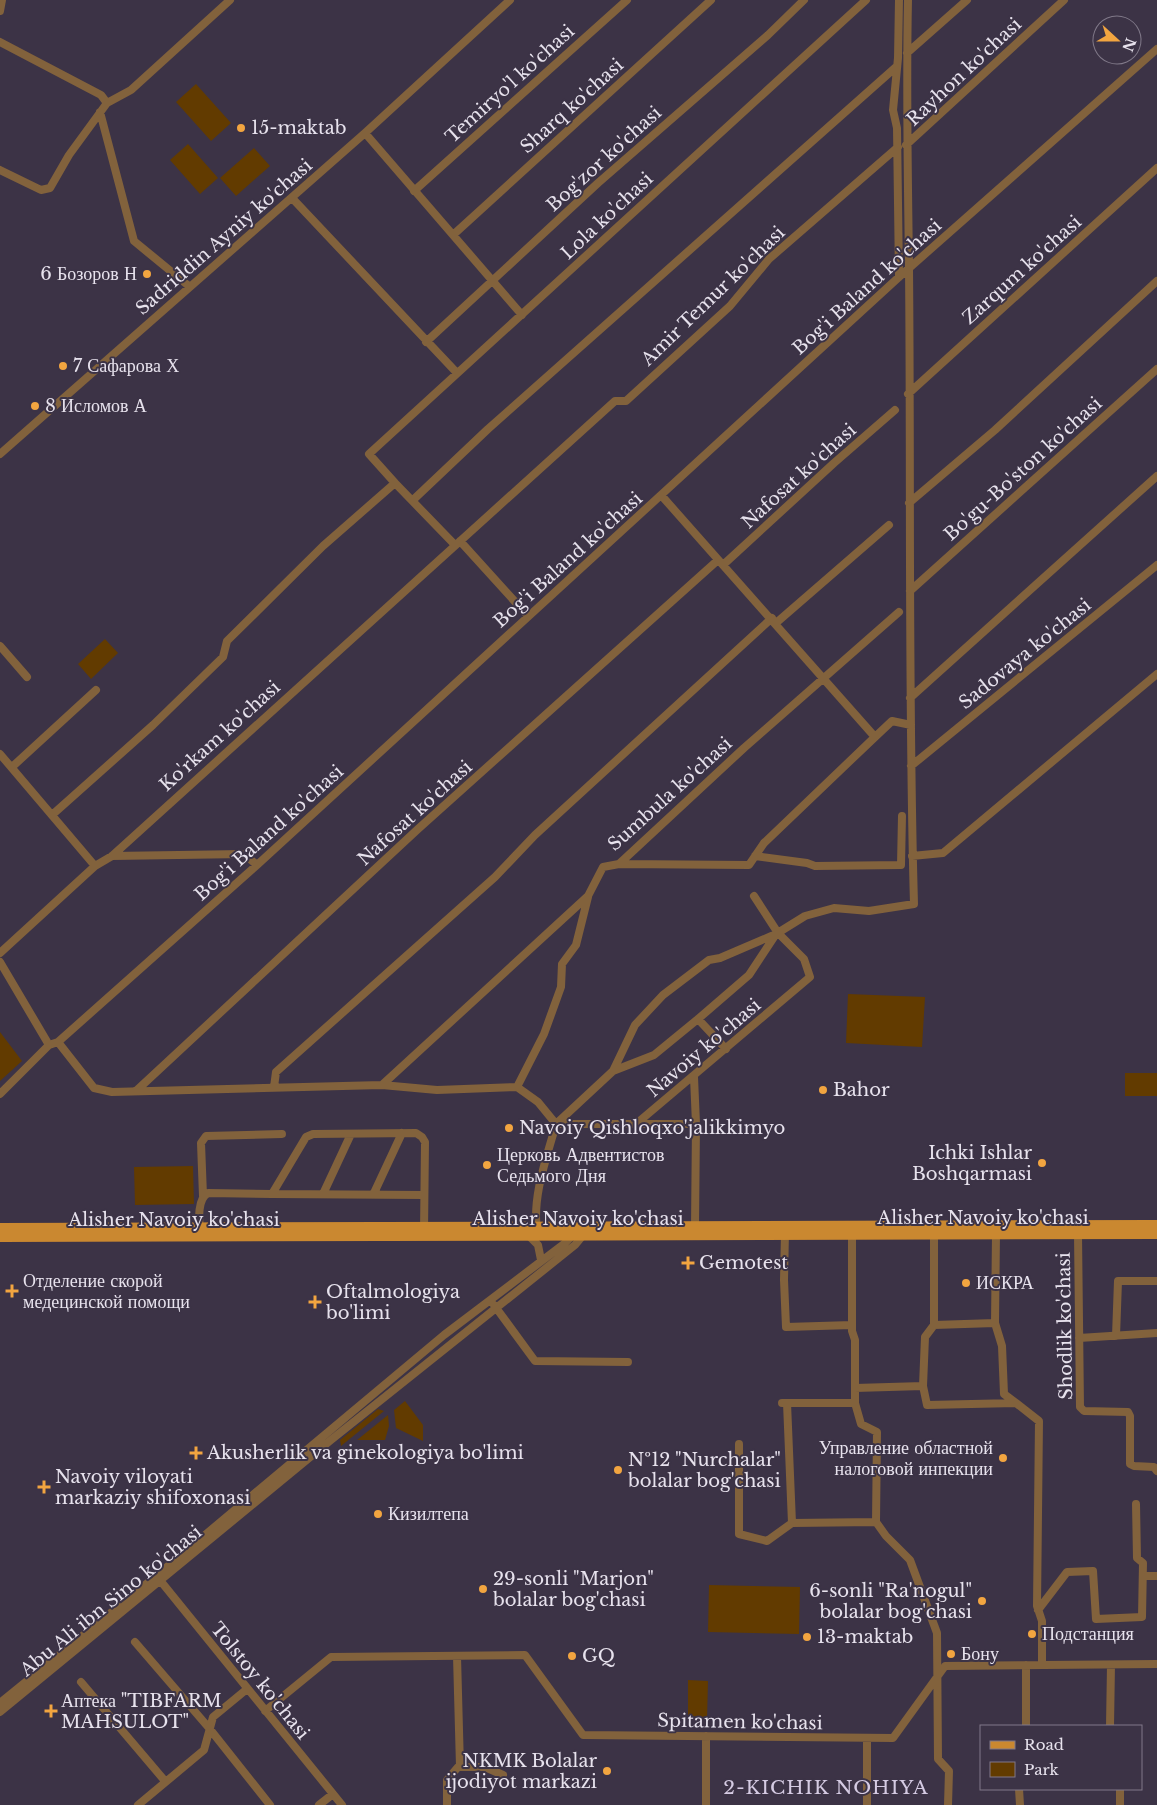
<svg xmlns="http://www.w3.org/2000/svg" width="1157" height="1805" font-family="'Libre Baskerville',serif">
  <style>
    .green { fill: #623b00 }
    .lines { fill: none; stroke-linecap: round; stroke-linejoin: round }
    .minor { stroke: #82623c; stroke-width: 8 }
    .major { stroke: #ca8830; stroke-width: 10 }
    .poi-dot { fill: #f2a540; stroke: #3c3346; stroke-width: 2 }
    .labels { text-anchor: middle; stroke-width: 4; stroke-linejoin: round; paint-order: stroke }
    .street-label { font-size: 18px; fill: #e7e2ed; stroke: #3c3346 }
    .poi-label { font-size: 18px; fill: #e7e2ed; stroke: #3c3346; text-anchor: start }
    .neighbourhood-label { font-size: 19px; letter-spacing: 1px; fill: #d5cbe3; stroke: #3c3346 }
  </style>
  <rect width="100%" height="100%" fill="#3c3346"/>
  <path class="green" d="M 196,84 L 231,123 L 211,141 L 176,102 Z
    M 188,144 L 218,178 L 200,194 L 170,160 Z
    M 254,148 L 270,166 L 236,196 L 220,178 Z
    M 105,639 L 118,653 L 91,679 L 78,664 Z
    M 848,994 L 925,997 L 922,1047 L 846,1043 Z
    M 0,1032 L 22,1061 L 0,1081 Z
    M 1125,1073 L 1157,1073 L 1157,1096 L 1125,1096 Z
    M 193,1166 L 194,1204 L 135,1205 L 134,1167 Z
    M 405,1401 L 423,1425 L 423,1441 L 396,1428 L 394,1410 Z
    M 378,1409 L 384,1411 L 341,1446 L 340,1440 Z
    M 388,1415 L 389,1426 L 385,1440 L 357,1440 Z
    M 709,1585 L 800,1587 L 799,1634 L 708,1632 Z
    M 688,1680 L 708,1681 L 707,1720 L 688,1720 Z"/>
  <g class="lines">
    <path class="minor" d="M 899,0 L 898,58 L 893,110 L 897,128 L 899,277
      M 0,11 L 2,0
      M 0,42 L 101,95 L 107,103
      M 907,53 L 967,0
      M 100,112 L 134,241 L 190,287
      M 365,133 L 522,315
      M 906,145 L 1064,0
      M 0,170 L 41,190 L 50,188 L 69,155 L 107,103 L 131,90 L 230,0
      M 414,191 L 627,0
      M 292,198 L 457,373
      M 453,235 L 711,0
      M 426,342 L 598,183 L 768,35 L 804,0
      M 908,394 L 1157,168
      M 0,454 L 365,133 L 510,0
      M 395,483 L 369,454 L 866,0
      M 661,495 L 875,737 L 892,721 L 911,725
      M 413,500 L 488,429 L 896,67
      M 909,503 L 995,430 L 1157,281
      M 460,541 L 528,616
      M 723,565 L 834,463 L 895,410
      M 910,591 L 1157,369
      M 776,623 L 889,525
      M 0,646 L 27,677
      M 910,698 L 1157,476
      M 0,754 L 95,866
      M 911,766 L 1157,565
      M 12,767 L 96,690
      M 52,815 L 153,725 L 223,657 L 227,641 L 323,546 L 395,483 L 455,545
      M 112,856 L 244,854 L 257,865
      M 755,856 L 807,863 L 815,866 L 901,865 L 902,816
      M 912,856 L 943,853 L 1157,674
      M 619,864 L 749,865 L 764,843 L 875,737
      M 0,953 L 95,866 L 112,856 L 615,401 L 626,401 L 730,306 L 769,259 L 898,147
      M 0,962 L 49,1045
      M 698,1019 L 726,1049
      M 58,1042 L 94,1088 L 112,1092 L 382,1085 L 437,1090 L 517,1087 L 538,1102 L 556,1124 C 547,1157 532,1196 537,1231
      M 613,1071 L 654,1055 L 698,1019 L 749,975 L 776,934
      M 694,1077 L 696,1124 L 695,1227
      M 382,1085 L 588,896 L 603,867 L 619,864 L 744,748 L 899,612
      M 274,1087 L 276,1072 L 495,877 L 535,835 L 772,618
      M 517,1087 L 544,1034 L 561,987 L 562,964 L 576,945 L 588,897
      M 136,1091 L 418,829 L 718,560
      M 0,1094 L 49,1045 L 58,1042 L 257,865 L 899,277 L 1157,49
      M 556,1124 L 613,1071 L 635,1025 L 663,995 L 709,960 L 720,958 L 776,934 L 805,916 L 834,908 L 869,911 L 914,904 C 908,692 911,480 909,268 C 908,179 906,89 908,0
      M 556,1124 L 696,1124
      M 636,1124 L 810,977 L 804,959 L 778,933 L 754,896
      M 374,1193 L 402,1133
      M 272,1194 L 424,1195
      M 323,1194 L 351,1134
      M 203,1196 L 201,1143 L 206,1136 L 282,1134
      M 852,1231 L 852,1331 L 855,1340 L 855,1403 L 861,1424 L 877,1432 L 876,1522
      M 200,1232 C 199,1220 197,1199 208,1193 L 272,1194 L 306,1137 L 313,1134 L 416,1133 L 422,1137 L 425,1142 L 424,1232
      M 785,1232 L 784,1280 L 786,1327 L 852,1325
      M 934,1234 L 934,1325 L 925,1337 L 923,1386 L 927,1405 L 1016,1403 L 1039,1421 L 1037,1606 L 1042,1621 L 1042,1665
      M 996,1234 L 995,1323 L 1002,1346 L 1004,1394 L 1016,1403
      M 1078,1234 L 1080,1407 L 1084,1411 L 1128,1412 L 1130,1416 L 1130,1464 L 1134,1466 L 1154,1467 L 1157,1471
      M 529,1236 L 538,1245 L 541,1260
      M 494,1305 L 535,1361 L 628,1362
      M 934,1325 L 995,1323
      M 1116,1336 L 1118,1281 L 1157,1281
      M 1079,1338 L 1157,1333
      M 855,1388 L 923,1386
      M 782,1403 L 855,1403
      M 787,1403 L 792,1523
      M 739,1444 L 739,1534 L 767,1541 L 792,1523
      M 876,1522 L 886,1536 L 910,1560 L 937,1633 L 938,1759 L 949,1771 L 948,1805
      M 792,1523 L 876,1522
      M 1143,1576 L 1157,1576
      M 159,1579 L 342,1805
      M 1038,1610 L 1067,1572 L 1093,1571 L 1096,1619 L 1142,1617 L 1143,1563 L 1137,1558 L 1136,1504
      M 135,1642 L 209,1728 L 270,1805
      M 457,1656 L 460,1767
      M 81,1682 L 165,1781
      M 0,1703 L 156,1576 L 444,1335 L 564,1244 L 574,1234
      M 265,1711 L 331,1657 L 525,1655 L 583,1735 L 893,1738 L 945,1666 L 1157,1664
      M 0,1712 L 331,1440 L 575,1245 L 584,1234
      M 1026,1726 L 1026,1665
      M 1110,1726 L 1111,1665
      M 706,1736 L 706,1805
      M 867,1738 L 867,1805
      M 1019,1789 L 1020,1805
      M 138,1805 L 204,1750 L 213,1717 L 247,1689
      M 319,1805 L 333,1794
      M 447,1805 L 447,1780 L 458,1767 L 485,1767 L 503,1775
      M 1120,1805 L 1120,1789"/>
    <path class="major" d="M 0,1228 L 1157,1225
      M 0,1237 L 1157,1234"/>
  </g>
  <g class="poi-dot">
    <circle cx="241" cy="128" r="5"/>
    <circle cx="147" cy="274" r="5"/>
    <circle cx="63" cy="366" r="5"/>
    <circle cx="35" cy="406" r="5"/>
    <circle cx="823" cy="1090" r="5"/>
    <circle cx="509" cy="1128" r="5"/>
    <circle cx="1042" cy="1163" r="5"/>
    <circle cx="487" cy="1165" r="5"/>
    <path d="M685.5 1255.5h5v5h5v5h-5v5h-5v-5h-5v-5h5z"/>
    <circle cx="966" cy="1283" r="5"/>
    <path d="M9.5 1283.5h5v5h5v5h-5v5h-5v-5h-5v-5h5z"/>
    <path d="M312.5 1294.5h5v5h5v5h-5v5h-5v-5h-5v-5h5z"/>
    <path d="M193.5 1445.5h5v5h5v5h-5v5h-5v-5h-5v-5h5z"/>
    <circle cx="1003" cy="1458" r="5"/>
    <circle cx="618" cy="1470" r="5"/>
    <path d="M41.5 1479.5h5v5h5v5h-5v5h-5v-5h-5v-5h5z"/>
    <circle cx="378" cy="1514" r="5"/>
    <circle cx="483" cy="1589" r="5"/>
    <circle cx="982" cy="1601" r="5"/>
    <circle cx="1032" cy="1634" r="5"/>
    <circle cx="807" cy="1637" r="5"/>
    <circle cx="951" cy="1654" r="5"/>
    <circle cx="572" cy="1656" r="5"/>
    <path d="M48.5 1703.5h5v5h5v5h-5v5h-5v-5h-5v-5h5z"/>
    <circle cx="607" cy="1771" r="5"/>
  </g>
  <g class="labels">
    <g class="street-label">
      <text transform="translate(964 72) rotate(-43)" y="6">Rayhon ko'chasi</text>
      <text transform="translate(510 84) rotate(-42)" y="6">Temiryo'l ko'chasi</text>
      <text transform="translate(572 106) rotate(-42)" y="6">Sharq ko'chasi</text>
      <text transform="translate(604 159) rotate(-42)" y="6">Bog'zor ko'chasi</text>
      <text transform="translate(607 216) rotate(-43)" y="6">Lola ko'chasi</text>
      <text transform="translate(224 237) rotate(-41)" y="6">Sadriddin Ayniy ko'chasi</text>
      <text transform="translate(1022 270) rotate(-42)" y="6">Zarqum ko'chasi</text>
      <text transform="translate(867 287) rotate(-42)" y="6">Bog'i Baland ko'chasi</text>
      <text transform="translate(713 296) rotate(-44)" y="6">Amir Temur ko'chasi</text>
      <text transform="translate(1023 469) rotate(-42)" y="6">Bo'gu-Bo'ston ko'chasi</text>
      <text transform="translate(799 476) rotate(-42)" y="6">Nafosat ko'chasi</text>
      <text transform="translate(568 560) rotate(-42)" y="6">Bog'i Baland ko'chasi</text>
      <text transform="translate(1025 654) rotate(-39)" y="6">Sadovaya ko'chasi</text>
      <text transform="translate(220 736) rotate(-42)" y="6">Ko'rkam ko'chasi</text>
      <text transform="translate(670 794) rotate(-42)" y="6">Sumbula ko'chasi</text>
      <text transform="translate(415 813) rotate(-42)" y="6">Nafosat ko'chasi</text>
      <text transform="translate(269 833) rotate(-42)" y="6">Bog'i Baland ko'chasi</text>
      <text transform="translate(704 1048) rotate(-40)" y="6">Navoiy ko'chasi</text>
      <text x="983" y="1224">Alisher Navoiy ko'chasi</text>
      <text x="578" y="1225">Alisher Navoiy ko'chasi</text>
      <text x="174" y="1226">Alisher Navoiy ko'chasi</text>
      <text transform="translate(1065 1326) rotate(-91)" y="6">Shodlik ko'chasi</text>
      <text transform="translate(111 1601) rotate(-39)" y="6">Abu Ali ibn Sino ko'chasi</text>
      <text transform="translate(260 1681) rotate(51)" y="6">Tolstoy ko'chasi</text>
      <text transform="translate(740 1722) rotate(1)" y="6">Spitamen ko'chasi</text>
    </g>
    <g class="poi-label">
      <text x="251" y="134">15-maktab</text>
      <text x="137" y="280" text-anchor="end">6 Бозоров Н</text>
      <text x="73" y="372">7 Сафарова Х</text>
      <text x="45" y="412">8 Исломов А</text>
      <text x="833" y="1096">Bahor</text>
      <text x="519" y="1134">Navoiy Qishloqxo'jalikkimyo</text>
      <text x="1032" y="1159" text-anchor="end">Ichki Ishlar<tspan x="1032" dy="21">Boshqarmasi</tspan></text>
      <text x="497" y="1161">Церковь Адвентистов<tspan x="497" dy="21">Седьмого Дня</tspan></text>
      <text x="699" y="1269">Gemotest</text>
      <text x="23" y="1287">Отделение скорой<tspan x="23" dy="21">медецинской помощи</tspan></text>
      <text x="976" y="1289">ИСКРА</text>
      <text x="326" y="1298">Oftalmologiya<tspan x="326" dy="21">bo'limi</tspan></text>
      <text x="993" y="1454" text-anchor="end">Управление областной<tspan x="993" dy="21">налоговой инпекции</tspan></text>
      <text x="207" y="1459">Akusherlik va ginekologiya bo'limi</text>
      <text x="628" y="1466">№12 "Nurchalar"<tspan x="628" dy="21">bolalar bog'chasi</tspan></text>
      <text x="55" y="1483">Navoiy viloyati<tspan x="55" dy="21">markaziy shifoxonasi</tspan></text>
      <text x="388" y="1520">Кизилтепа</text>
      <text x="493" y="1585">29-sonli "Marjon"<tspan x="493" dy="21">bolalar bog'chasi</tspan></text>
      <text x="972" y="1597" text-anchor="end">6-sonli "Ra'nogul"<tspan x="972" dy="21">bolalar bog'chasi</tspan></text>
      <text x="1042" y="1640">Подстанция</text>
      <text x="817" y="1643">13-maktab</text>
      <text x="961" y="1660">Бону</text>
      <text x="582" y="1662">GQ</text>
      <text x="61" y="1707">Аптека "TIBFARM<tspan x="61" dy="21">MAHSULOT"</tspan></text>
      <text x="597" y="1767" text-anchor="end">NKMK Bolalar<tspan x="597" dy="21">ijodiyot markazi</tspan></text>
    </g>
    <g class="neighbourhood-label">
      <text x="826" y="1794">2-KICHIK NOHIYA</text>
    </g>
  </g>
  <rect x="980" y="1725" width="162" height="65" fill="#3c3346" stroke="#807989"/>
  <rect x="990" y="1741" width="25" height="8" fill="#ca8830" stroke="#807989"/>
  <text x="1024" y="1750" font-size="15" fill="#e7e2ed">Road</text>
  <rect x="990" y="1762" width="25" height="15" fill="#623b00" stroke="#807989"/>
  <text x="1024" y="1775" font-size="15" fill="#e7e2ed">Park</text>
  <g transform="translate(1117 40) rotate(111)"><circle r="24" fill="#3c3346" stroke="#807989"/>
  <path d="M0-4L9 19L0 12L-9 19Z" fill="#f2a540"/>
  <text y="-8" font-size="14" font-weight="bold" text-anchor="middle" fill="#e7e2ed">N</text>
  </g>
</svg>
